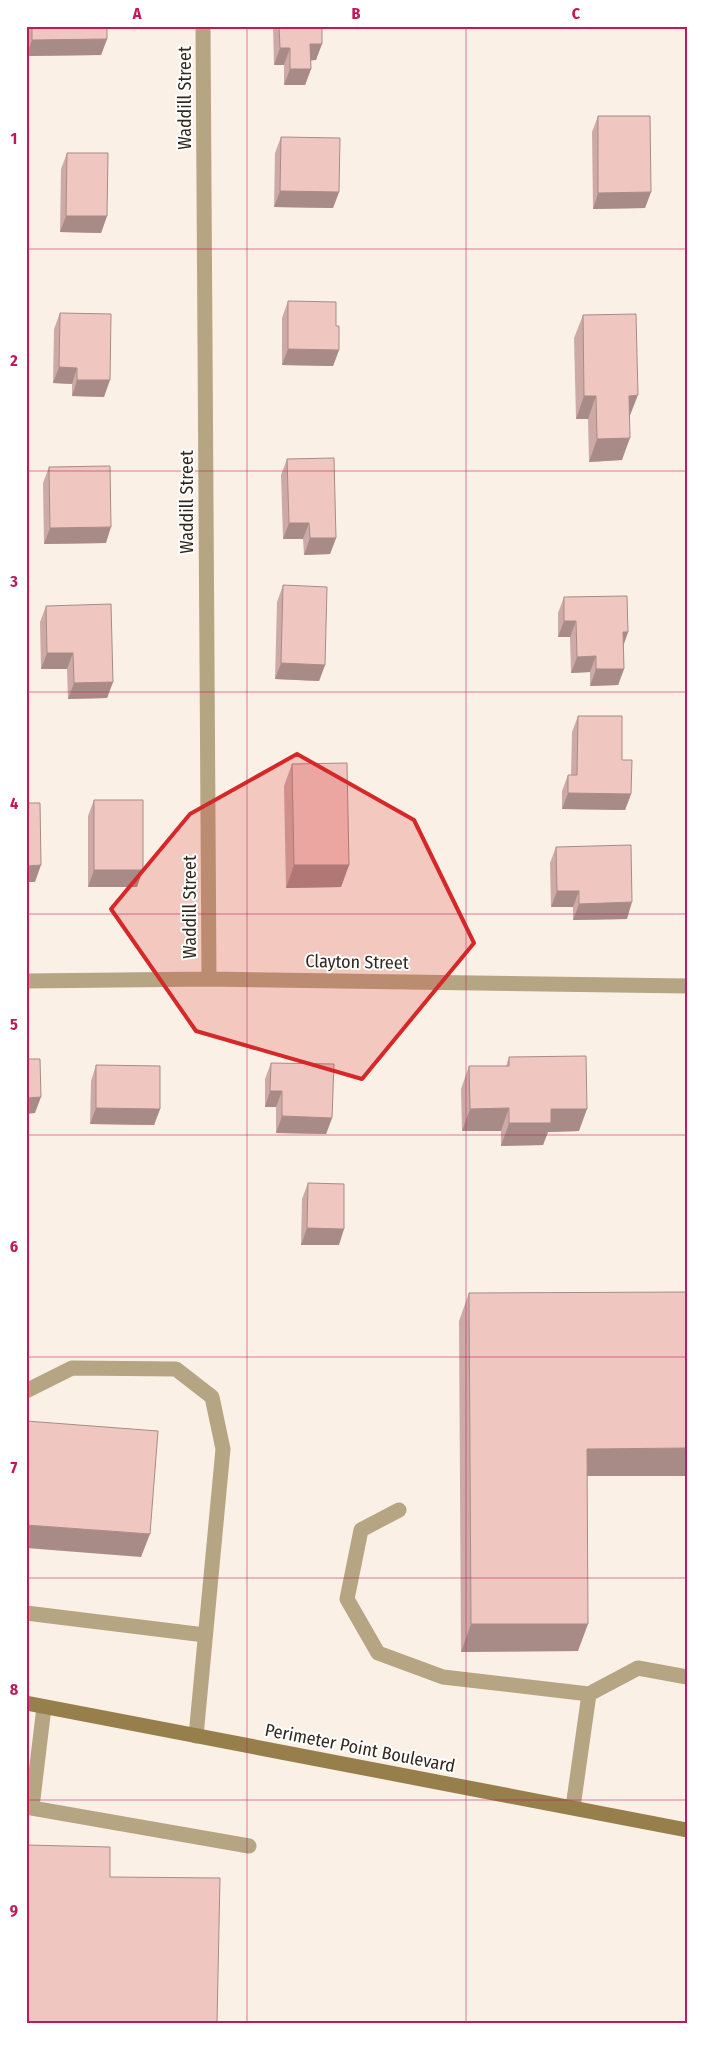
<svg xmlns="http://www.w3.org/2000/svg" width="713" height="2049" font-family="'Fira Sans Condensed',sans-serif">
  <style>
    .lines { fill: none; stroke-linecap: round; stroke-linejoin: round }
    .lane { stroke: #b5a583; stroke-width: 15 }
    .street { stroke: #b5a583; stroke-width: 15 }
    .secondary { stroke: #977f4c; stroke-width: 15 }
    .wall { fill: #ceaaa6 }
    .shaded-wall { fill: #a88b87 }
    .building { fill: #f0c6c1; stroke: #a88b87 }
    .marked { fill: #d62828; fill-opacity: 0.2; stroke: #d62828; stroke-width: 4; stroke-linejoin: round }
    .grid { fill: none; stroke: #c2185b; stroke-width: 1; stroke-opacity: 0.55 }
    .labels { text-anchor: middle; stroke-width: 4; stroke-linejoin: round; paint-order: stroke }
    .street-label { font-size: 18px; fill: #32281d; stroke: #fff }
    .neatline { fill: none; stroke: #c2185b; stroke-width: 2 }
    .grid-label { font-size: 16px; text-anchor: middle; font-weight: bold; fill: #c2185b }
  </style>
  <rect width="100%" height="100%" fill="#fbf0e5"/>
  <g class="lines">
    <path class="lane" d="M 26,1391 L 72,1368 L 176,1369 L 212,1397 L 223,1449 L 196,1736
      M 399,1510 L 361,1530 L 347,1599 L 378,1653 L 443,1677 L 589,1694
      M 26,1613 L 205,1635
      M 26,1807 L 249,1846
      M 32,1807 L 44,1707
      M 573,1807 L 589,1694 L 638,1668 L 687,1677"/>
    <path class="street" d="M 203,26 L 209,979
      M 26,981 L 209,979 L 687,986"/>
    <path class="secondary" d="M 26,1703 L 687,1830"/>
  </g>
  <path class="wall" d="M 26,26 L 107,26 L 107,39 L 101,55 L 26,56 Z
    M 273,26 L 322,26 L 316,60 L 311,60 L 311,69 L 305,85 L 284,85 L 284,65 L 274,65 Z
    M 598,116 L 651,192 L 645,208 L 593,209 L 592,132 Z
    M 281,137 L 339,192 L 333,208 L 274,207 L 275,153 Z
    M 67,153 L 107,216 L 101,233 L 60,232 L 61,169 Z
    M 288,301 L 339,350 L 333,366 L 282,365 L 282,318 Z
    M 60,313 L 104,397 L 72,396 L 72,384 L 53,383 L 54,329 Z
    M 583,315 L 630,417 L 622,460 L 589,462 L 588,419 L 576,419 L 574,338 Z
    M 287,459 L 336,538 L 330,554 L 304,555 L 303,539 L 283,539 L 281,475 Z
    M 49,467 L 106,543 L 44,544 L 43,483 Z
    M 283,585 L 325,665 L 319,681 L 275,679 L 277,602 Z
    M 564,597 L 628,632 L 624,644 L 624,669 L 618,685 L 590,686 L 590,672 L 571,673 L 570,637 L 558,637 L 558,613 Z
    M 46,606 L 113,682 L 107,698 L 68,699 L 67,669 L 41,669 L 40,622 Z
    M 578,716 L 622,760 L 631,794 L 625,810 L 562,809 L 562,791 L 568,775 L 571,775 L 572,732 Z
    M 292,764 L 349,865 L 341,887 L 286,888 L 284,786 Z
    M 94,800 L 137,887 L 88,887 L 88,816 Z
    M 556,847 L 627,919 L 573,920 L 573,907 L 551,907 L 550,863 Z
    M 509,1057 L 579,1131 L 548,1132 L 543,1145 L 501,1146 L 501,1131 L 462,1131 L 461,1089 L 469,1066 L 506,1066 Z
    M 271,1063 L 332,1118 L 326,1134 L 276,1133 L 276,1107 L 265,1107 L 265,1079 Z
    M 96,1065 L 160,1109 L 154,1125 L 90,1124 L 91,1081 Z
    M 308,1183 L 339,1245 L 301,1245 L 302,1199 Z
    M 469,1293 L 587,1476 L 578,1651 L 461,1652 L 459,1321 Z"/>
  <path class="shaded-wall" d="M 107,39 L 101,55 L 26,56 L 32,40 Z
    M 310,44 L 322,44 L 316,60 L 305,61 Z
    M 280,48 L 290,48 L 284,65 L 274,65 Z
    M 290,69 L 311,69 L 305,85 L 284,85 Z
    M 280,191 L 339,192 L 333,208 L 274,207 Z
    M 651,192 L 645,208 L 593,209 L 598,193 Z
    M 66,216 L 107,216 L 101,233 L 60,232 Z
    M 288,349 L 339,350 L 333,366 L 282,365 Z
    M 59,367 L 77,368 L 72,384 L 53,383 Z
    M 77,380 L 110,380 L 104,397 L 72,396 Z
    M 638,395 L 629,418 L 629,396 Z
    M 584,396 L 596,396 L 588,419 L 576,419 Z
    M 630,438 L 622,460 L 589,462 L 597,439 Z
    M 289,523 L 309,523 L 303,539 L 283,539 Z
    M 111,527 L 106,543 L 44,544 L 50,528 Z
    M 310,538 L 336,538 L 330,554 L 304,555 Z
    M 564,621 L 576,621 L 570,637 L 558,637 Z
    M 623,632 L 628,632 L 622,649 Z
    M 47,653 L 73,653 L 67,669 L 41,669 Z
    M 596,656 L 590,672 L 571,673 L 577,657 Z
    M 281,663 L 325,665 L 319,681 L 275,679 Z
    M 596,669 L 624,669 L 618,685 L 590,686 Z
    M 113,682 L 107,698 L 68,699 L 74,683 Z
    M 568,793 L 631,794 L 625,810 L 562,809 Z
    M 41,865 L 35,882 L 26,882 L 26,866 Z
    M 294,865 L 349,865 L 341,887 L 286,888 Z
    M 94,870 L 143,870 L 137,887 L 88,887 Z
    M 557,891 L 579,891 L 573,907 L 551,907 Z
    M 632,902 L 627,919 L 573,920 L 579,904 Z
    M 270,1091 L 282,1091 L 276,1107 L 265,1107 Z
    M 41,1097 L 35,1113 L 26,1114 L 26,1098 Z
    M 96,1108 L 160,1109 L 154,1125 L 90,1124 Z
    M 509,1108 L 501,1131 L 462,1131 L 470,1109 Z
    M 551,1109 L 587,1109 L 579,1131 L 548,1132 L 543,1145 L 501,1146 L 509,1123 Z
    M 282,1116 L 332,1118 L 326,1134 L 276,1133 Z
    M 307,1228 L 344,1229 L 339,1245 L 301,1245 Z
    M 687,1448 L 687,1476 L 577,1476 L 587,1449 Z
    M 26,1525 L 150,1534 L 141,1557 L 26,1548 Z
    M 471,1624 L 588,1624 L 578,1651 L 461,1652 Z"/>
  <path class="building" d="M 32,26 L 107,26 L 107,39 L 32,40 Z
    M 279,26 L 322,26 L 322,44 L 310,44 L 311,69 L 290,69 L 290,48 L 280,48 Z
    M 598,116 L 650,116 L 651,192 L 598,193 Z
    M 281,137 L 340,138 L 339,192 L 280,191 Z
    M 67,153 L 108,153 L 107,216 L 66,216 Z
    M 288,301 L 336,302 L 336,326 L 339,326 L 339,350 L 288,349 Z
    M 60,313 L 111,314 L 110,380 L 77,380 L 77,368 L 59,367 Z
    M 636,314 L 638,395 L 629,396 L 630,438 L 597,439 L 596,396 L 584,396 L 583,315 Z
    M 334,458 L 336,538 L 310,538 L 309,523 L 289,523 L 287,459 Z
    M 110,466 L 111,527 L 50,528 L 49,467 Z
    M 283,585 L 327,587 L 325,665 L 281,663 Z
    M 627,596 L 628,632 L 623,632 L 624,669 L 596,669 L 596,656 L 577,657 L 576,621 L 564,621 L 564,597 Z
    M 111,604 L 113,682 L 74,683 L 73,653 L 47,653 L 46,606 Z
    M 578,716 L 622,716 L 622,760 L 632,760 L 631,794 L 568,793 L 568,775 L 577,775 Z
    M 347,763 L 349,865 L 294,865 L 292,764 Z
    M 94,800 L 143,800 L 143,870 L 94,870 Z
    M 26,803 L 40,803 L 41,865 L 26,866 Z
    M 631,845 L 632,902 L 579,904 L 579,891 L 557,891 L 556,847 Z
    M 586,1056 L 587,1109 L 551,1109 L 551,1123 L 509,1123 L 509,1108 L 470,1109 L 469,1066 L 509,1066 L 509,1057 Z
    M 26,1059 L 40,1059 L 41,1097 L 26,1098 Z
    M 271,1063 L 334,1064 L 332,1118 L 282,1116 L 282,1091 L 270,1091 Z
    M 96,1065 L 160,1066 L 160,1109 L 96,1108 Z
    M 308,1183 L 344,1184 L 344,1229 L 307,1228 Z
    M 687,1292 L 687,1448 L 587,1449 L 588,1624 L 471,1624 L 469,1293 Z
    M 26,1421 L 158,1431 L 150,1534 L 26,1525 Z
    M 26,1845 L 110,1847 L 110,1877 L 220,1878 L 217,2023 L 26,2023 Z"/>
  <path class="marked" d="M 297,754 L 414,820 L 474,943 L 362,1079 L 196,1031 L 111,909 L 190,814 Z"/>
  <path class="grid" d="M 247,26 L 247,2023M 466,26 L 466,2023M 26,249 L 687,249M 26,471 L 687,471M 26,692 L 687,692M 26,914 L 687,914M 26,1135 L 687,1135M 26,1357 L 687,1357M 26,1578 L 687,1578M 26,1800 L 687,1800"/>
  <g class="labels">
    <g class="street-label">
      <text transform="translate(185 98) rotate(-90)" y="6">Waddill Street</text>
      <text transform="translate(187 502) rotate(-90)" y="6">Waddill Street</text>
      <text transform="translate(190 907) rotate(-90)" y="6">Waddill Street</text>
      <text transform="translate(357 962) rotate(1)" y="6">Clayton Street</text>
      <text transform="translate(360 1748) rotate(11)" y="6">Perimeter Point Boulevard</text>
    </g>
  </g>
  <rect width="713" height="2049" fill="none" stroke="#ffffff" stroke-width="55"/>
  <rect x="28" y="28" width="658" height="1994" class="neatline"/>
  <g class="grid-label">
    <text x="137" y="19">A</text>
    <text x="356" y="19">B</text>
    <text x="576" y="19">C</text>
    <text x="14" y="144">1</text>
    <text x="14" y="366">2</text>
    <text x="14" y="587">3</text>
    <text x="14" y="809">4</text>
    <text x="14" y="1030">5</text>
    <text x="14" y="1252">6</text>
    <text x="14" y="1473">7</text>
    <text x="14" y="1695">8</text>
    <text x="14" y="1916">9</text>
  </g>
</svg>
